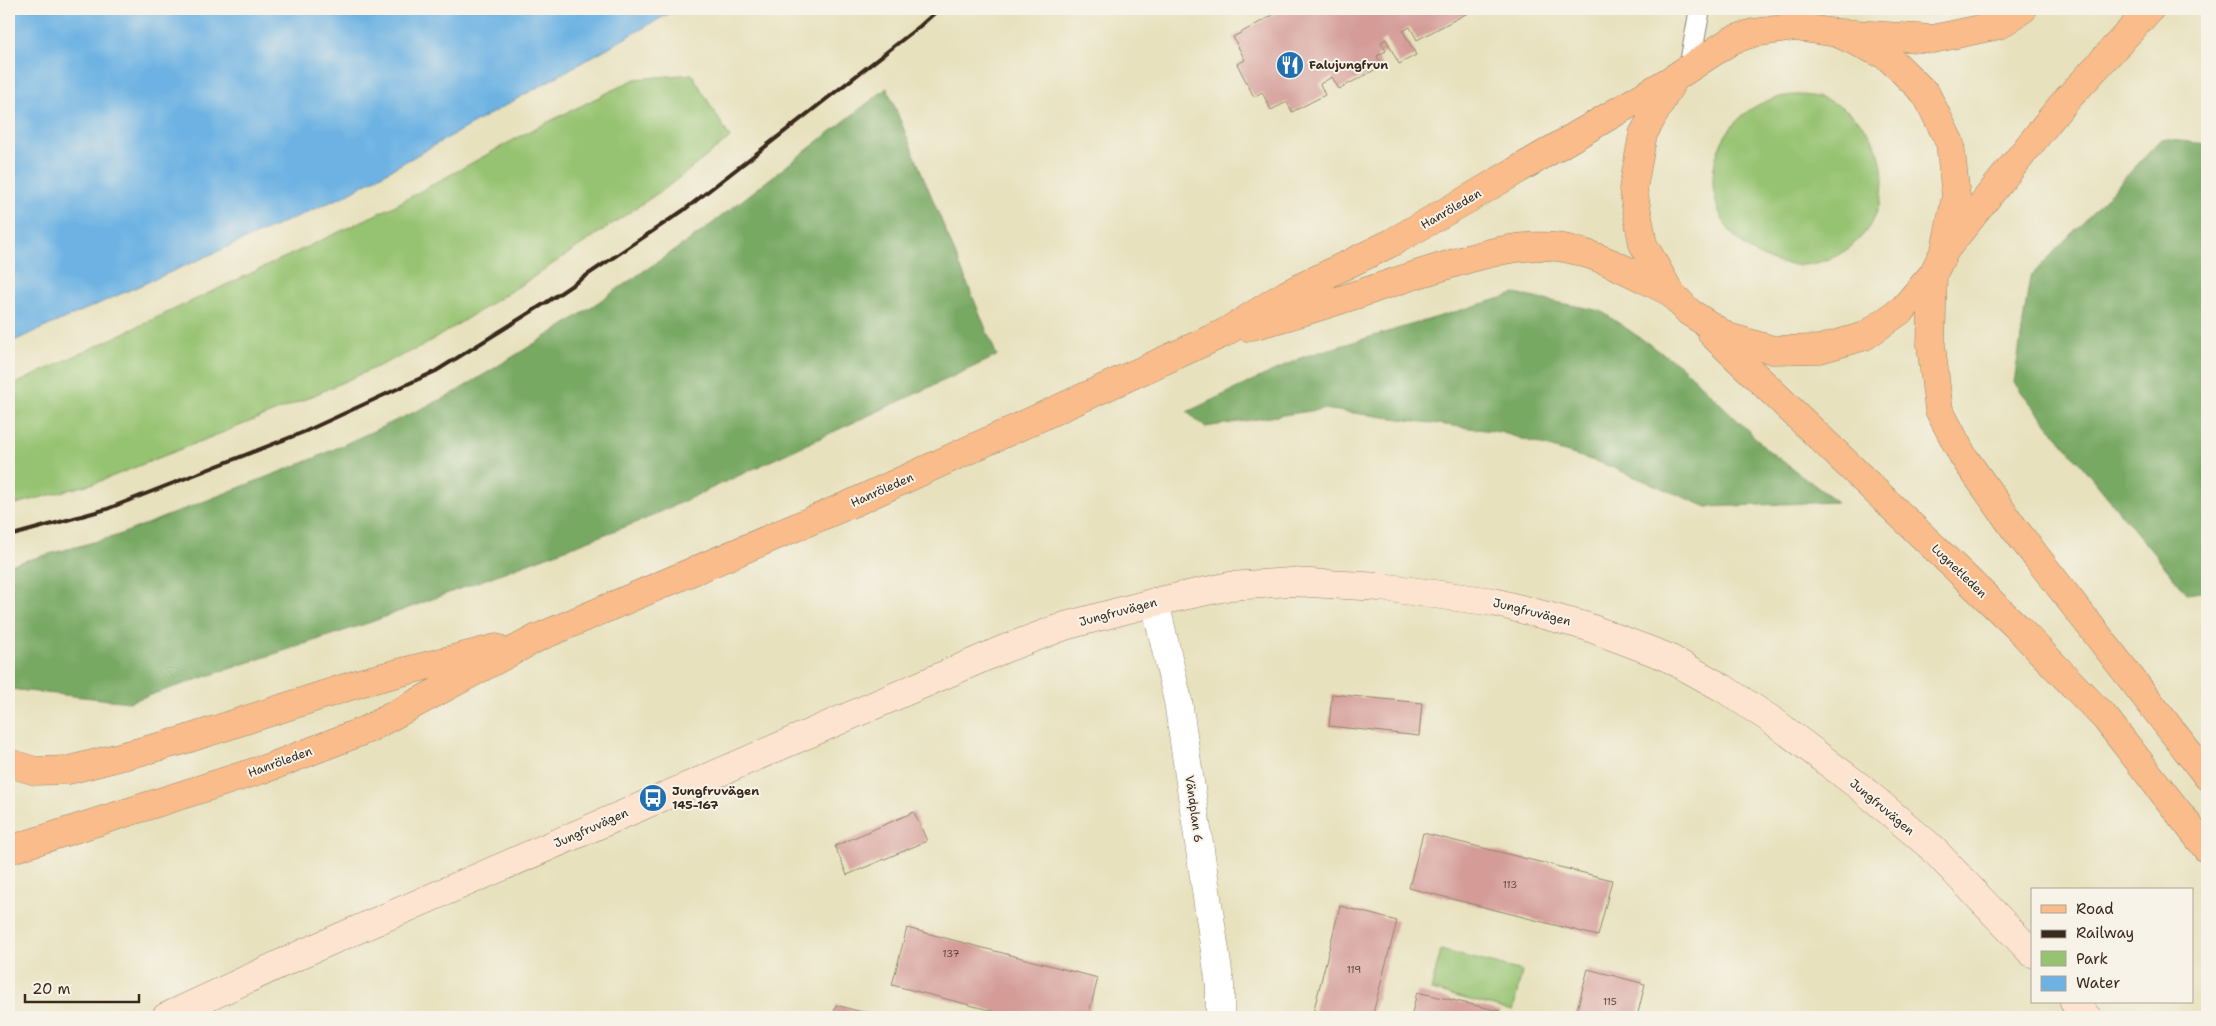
<svg xmlns="http://www.w3.org/2000/svg" width="2216" height="1026" font-family="'Shantell Sans',sans-serif">
  <style>
    .green { fill: #96c371; stroke: #687648 }
    .forest { fill: #78a963; stroke: #5a6a40 }
    .water { fill: #6db2e3; stroke: #546e80 }
    .building { fill: #d49b97 }
    .lines { fill: none; stroke-linecap: round; stroke-linejoin: round }
    .lane-casing { stroke: #91866e; stroke-width: 22 }
    .street-casing { stroke: #91866e; stroke-width: 29 }
    .secondary-casing { stroke: #91866e; stroke-width: 29 }
    .primary-casing { stroke: #91866e; stroke-width: 29 }
    .highway-casing { stroke: #91866e; stroke-width: 29 }
    .lane { stroke: #fff; stroke-width: 20 }
    .street { stroke: #fff; stroke-width: 28 }
    .secondary { stroke: #fde4d0; stroke-width: 28 }
    .primary { stroke: #f9bc8a; stroke-width: 28 }
    .highway { stroke: #f9bc8a; stroke-width: 28 }
    .rail { stroke: #3b2a1e; stroke-width: 4 }
    .labels { text-anchor: middle; stroke-width: 4; stroke-linejoin: round; paint-order: stroke }
    .number-label { font-size: 10px; fill: #61463c }
    .poi-label { font-size: 12px; font-weight: bold; fill: #3b2a1e; stroke: #f7f3e8; text-anchor: start }
    .street-label { font-size: 12px; fill: #3b2a1e; stroke: #f7f3e8 }
  </style>
  <rect width="100%" height="100%" fill="#f7f3e8"/>
  <filter id="ink" filterUnits="userSpaceOnUse"><feTurbulence type="fractalNoise" baseFrequency=".02" numOctaves="2"/><feDisplacementMap in="SourceGraphic" scale="10" xChannelSelector="R" yChannelSelector="G"/><feConvolveMatrix kernelMatrix="1 2 1 2 8 2 1 2 1" color-interpolation-filters="sRGB"/></filter>
  <filter id="wash" filterUnits="userSpaceOnUse"><feTurbulence type="fractalNoise" baseFrequency=".0096" numOctaves="4" result="noise"/><feDisplacementMap in="SourceGraphic" scale="20" xChannelSelector="R" yChannelSelector="G"/><feGaussianBlur stdDeviation="1.12" result="paint"/><feColorMatrix in="noise" values="0 0 0 0 0 0 0 0 0 0 0 0 0 0 0 0 0 1.4 0 .05"/><feComposite in="paint" operator="in"/></filter>
  <g filter="url(#wash)">
    <rect width="100%" height="100%" fill="#e7e1bd"/>
    <path class="green" d="M 692,74 L 730,138 L 667,187 L 532,278 L 423,346 L 292,405 L 98,482 L 9,506 L 9,387 L 392,207 L 528,132 L 635,79 Z
      M1713 180a85 85 0 1 1 170 0a85 85 0 1 1-170 0Z
      M 1441,950 L 1522,971 L 1513,1011 L 1431,990 Z"/>
    <path class="forest" d="M 887,88 L 997,356 L 643,520 L 371,622 L 129,702 L 9,689 L 9,565 L 116,536 L 315,458 L 449,396 L 563,326 L 700,233 Z
      M 2162,139 L 2207,144 L 2207,591 L 2187,594 L 2014,383 L 2030,277 Z
      M 1515,294 L 1601,311 L 1684,368 L 1769,451 L 1837,502 L 1707,507 L 1604,464 L 1500,432 L 1323,409 L 1205,427 L 1187,412 L 1303,357 Z"/>
    <path class="water" d="M 9,9 L 677,9 L 344,196 L 9,343 Z"/>
    <g id="blocks">
      <path class="building" d="M 1281,9 L 1475,9 L 1417,40 L 1410,27 L 1403,31 L 1416,55 L 1399,64 L 1386,39 L 1381,42 L 1386,51 L 1377,56 L 1382,66 L 1339,89 L 1332,77 L 1320,84 L 1325,95 L 1292,112 L 1287,102 L 1271,110 L 1262,92 L 1254,97 L 1237,64 L 1245,60 L 1233,37 L 1282,10 Z
        M 1332,694 L 1422,703 L 1419,736 L 1329,726 Z
        M 914,812 L 927,841 L 847,875 L 835,846 Z
        M 1423,833 L 1612,880 L 1598,936 L 1409,888 Z
        M 1340,906 L 1397,921 L 1372,1017 L 1312,1017 Z
        M 907,928 L 1098,978 L 1088,1017 L 1016,1017 L 892,985 Z
        M 1588,969 L 1645,984 L 1637,1017 L 1575,1017 Z
        M 1417,992 L 1500,1011 L 1499,1017 L 1411,1017 Z
        M 836,1005 L 880,1017 L 833,1017 Z"/>
    </g>
  </g>
  <g filter="url(#ink)">
    <use href="#blocks" fill-opacity="0" stroke="#91866e" stroke-width="1"/>
    <g class="lines">
      <defs>
        <path id="lane" d="M 1794,9 L 1815,30
          M 1689,68 L 1700,9"/>
        <path id="street" d="M 1155,602 L 1178,701 L 1220,985 L 1220,1017"/>
        <path id="secondary" d="M 2074,1002 L 2087,1017
          M 166,1017 L 308,951 L 1004,649 L 1065,626 L 1155,602 L 1230,586 L 1291,582 L 1381,587 L 1494,602 L 1585,626 L 1667,657 L 1723,688 L 1773,721 L 1860,787 L 1931,847 L 2032,953"/>
        <path id="primary" d="M 1839,33 L 1933,39 L 1999,25 L 2023,9
          M 1945,250 L 2061,106 L 2150,9"/>
        <path id="highway" d="M 1933,274 L 1931,345 L 1939,410 L 1963,456 L 2014,528 L 2207,776
          M 1247,327 C 1307,313 1365,291 1425,272 C 1472,258 1523,238 1573,250 C 1607,258 1639,277 1670,292
          M 1712,334 L 2016,626 L 2106,719 L 2207,849
          M 9,763 L 35,771 L 69,770 L 181,741 L 363,682 L 496,648
          M 9,850 L 273,766 L 368,729 L 537,638 L 855,502 L 1224,333 L 1287,294 L 1391,243 L 1468,199 L 1674,78 L 1732,40 L 1753,33 L 1795,27 L 1837,33 L 1887,56 L 1926,94 L 1950,143 L 1956,197 L 1945,250 L 1933,274 L 1903,309 L 1865,336 L 1820,349 L 1773,350 L 1728,337 L 1689,312 L 1670,292 L 1643,244 L 1633,189 L 1643,134 L 1674,78"/>
      </defs>
      <use href="#lane" class="lane-casing"/>
      <use href="#street" class="street-casing"/>
      <use href="#secondary" class="secondary-casing"/>
      <use href="#primary" class="primary-casing"/>
      <use href="#highway" class="highway-casing"/>
      <use href="#lane" class="lane"/>
      <use href="#street" class="street"/>
      <use href="#secondary" class="secondary"/>
      <use href="#primary" class="primary"/>
      <use href="#highway" class="highway"/>
      <path class="rail" d="M 9,536 L 107,509 L 304,432 L 436,371 L 547,302 L 684,210 L 920,26 L 939,9"/>
    </g>
  </g>
  <defs>
    <symbol id="restaurant-disc" viewBox="-11 -11 22 22"><circle r="9.5" fill="#1f6fb2" stroke="#f7f3e8"/><path d="M-5-6h1v4h1v-4h1v4h1v-4h1v5L-1.5 .5V6h-2V.5L-5-1ZM5-6V6H3V1.5H1.5Q1.5-4 5-6Z" fill="#fff"/></symbol>
    <symbol id="bus-disc" viewBox="-11 -11 22 22"><circle r="9.5" fill="#1f6fb2" stroke="#f7f3e8"/><path d="M-5-6H5V4H4V6H2V4H-2V6H-4V4H-5ZM-3.5-4V0h7V-4ZM-3.5 1.2v1.5H-2V1.2ZM2 1.2v1.5H3.5V1.2Z" fill="#fff"/></symbol>
  </defs>
  <g fill-rule="evenodd">
    <use href="#restaurant-disc" x="1274" y="49" width="32" height="32"/>
    <use href="#bus-disc" x="637" y="782" width="32" height="32"/>
  </g>
  <g class="labels">
    <g class="number-label">
      <text x="1510" y="888">113</text>
      <text x="951" y="957">137</text>
      <text x="1354" y="973">119</text>
      <text x="1610" y="1005">115</text>
    </g>
    <g class="poi-label">
      <text x="1309" y="69">Falujungfrun</text>
      <text x="672" y="795">Jungfruvägen<tspan x="672" dy="14">145-167</tspan></text>
    </g>
    <g class="street-label">
      <text transform="translate(1451 209) rotate(-30)" y="4">Hanröleden</text>
      <text transform="translate(882 490) rotate(-24)" y="4">Hanröleden</text>
      <text transform="translate(1959 571) rotate(44)" y="4">Lugnetleden</text>
      <text transform="translate(1118 612) rotate(-15)" y="4">Jungfruvägen</text>
      <text transform="translate(1532 612) rotate(14)" y="4">Jungfruvägen</text>
      <text transform="translate(280 762) rotate(-20)" y="4">Hanröleden</text>
      <text transform="translate(1882 807) rotate(40)" y="4">Jungfruvägen</text>
      <text transform="translate(1194 809) rotate(82)" y="4">Vändplan 6</text>
      <text transform="translate(591 828) rotate(-24)" y="4">Jungfruvägen</text>
    </g>
  </g>
  <rect width="2216" height="1026" fill="none" stroke="#f7f3e8" stroke-width="30"/>
  <rect x="2031" y="888" width="162" height="115" fill="#f7f3e8" stroke="#aca397"/>
  <rect x="2041" y="905" width="25" height="8" fill="#f9bc8a" stroke="#aca397"/>
  <text x="2076" y="914" font-size="15" fill="#3b2a1e">Road</text>
  <rect x="2041" y="930" width="25" height="8" fill="#3b2a1e" stroke="#aca397"/>
  <text x="2076" y="938" font-size="15" fill="#3b2a1e">Railway</text>
  <rect x="2041" y="951" width="25" height="15" fill="#96c371" stroke="#aca397"/>
  <text x="2076" y="964" font-size="15" fill="#3b2a1e">Park</text>
  <rect x="2041" y="976" width="25" height="15" fill="#6db2e3" stroke="#aca397"/>
  <text x="2076" y="988" font-size="15" fill="#3b2a1e">Water</text>
  <path d="M25 994v8h114v-8" fill="none" stroke="#3b2a1e" stroke-width="2.5"/>
  <text x="32" y="994" font-size="15" fill="#3b2a1e" stroke="#f7f3e8" stroke-width="4" paint-order="stroke">20 m</text>
</svg>
